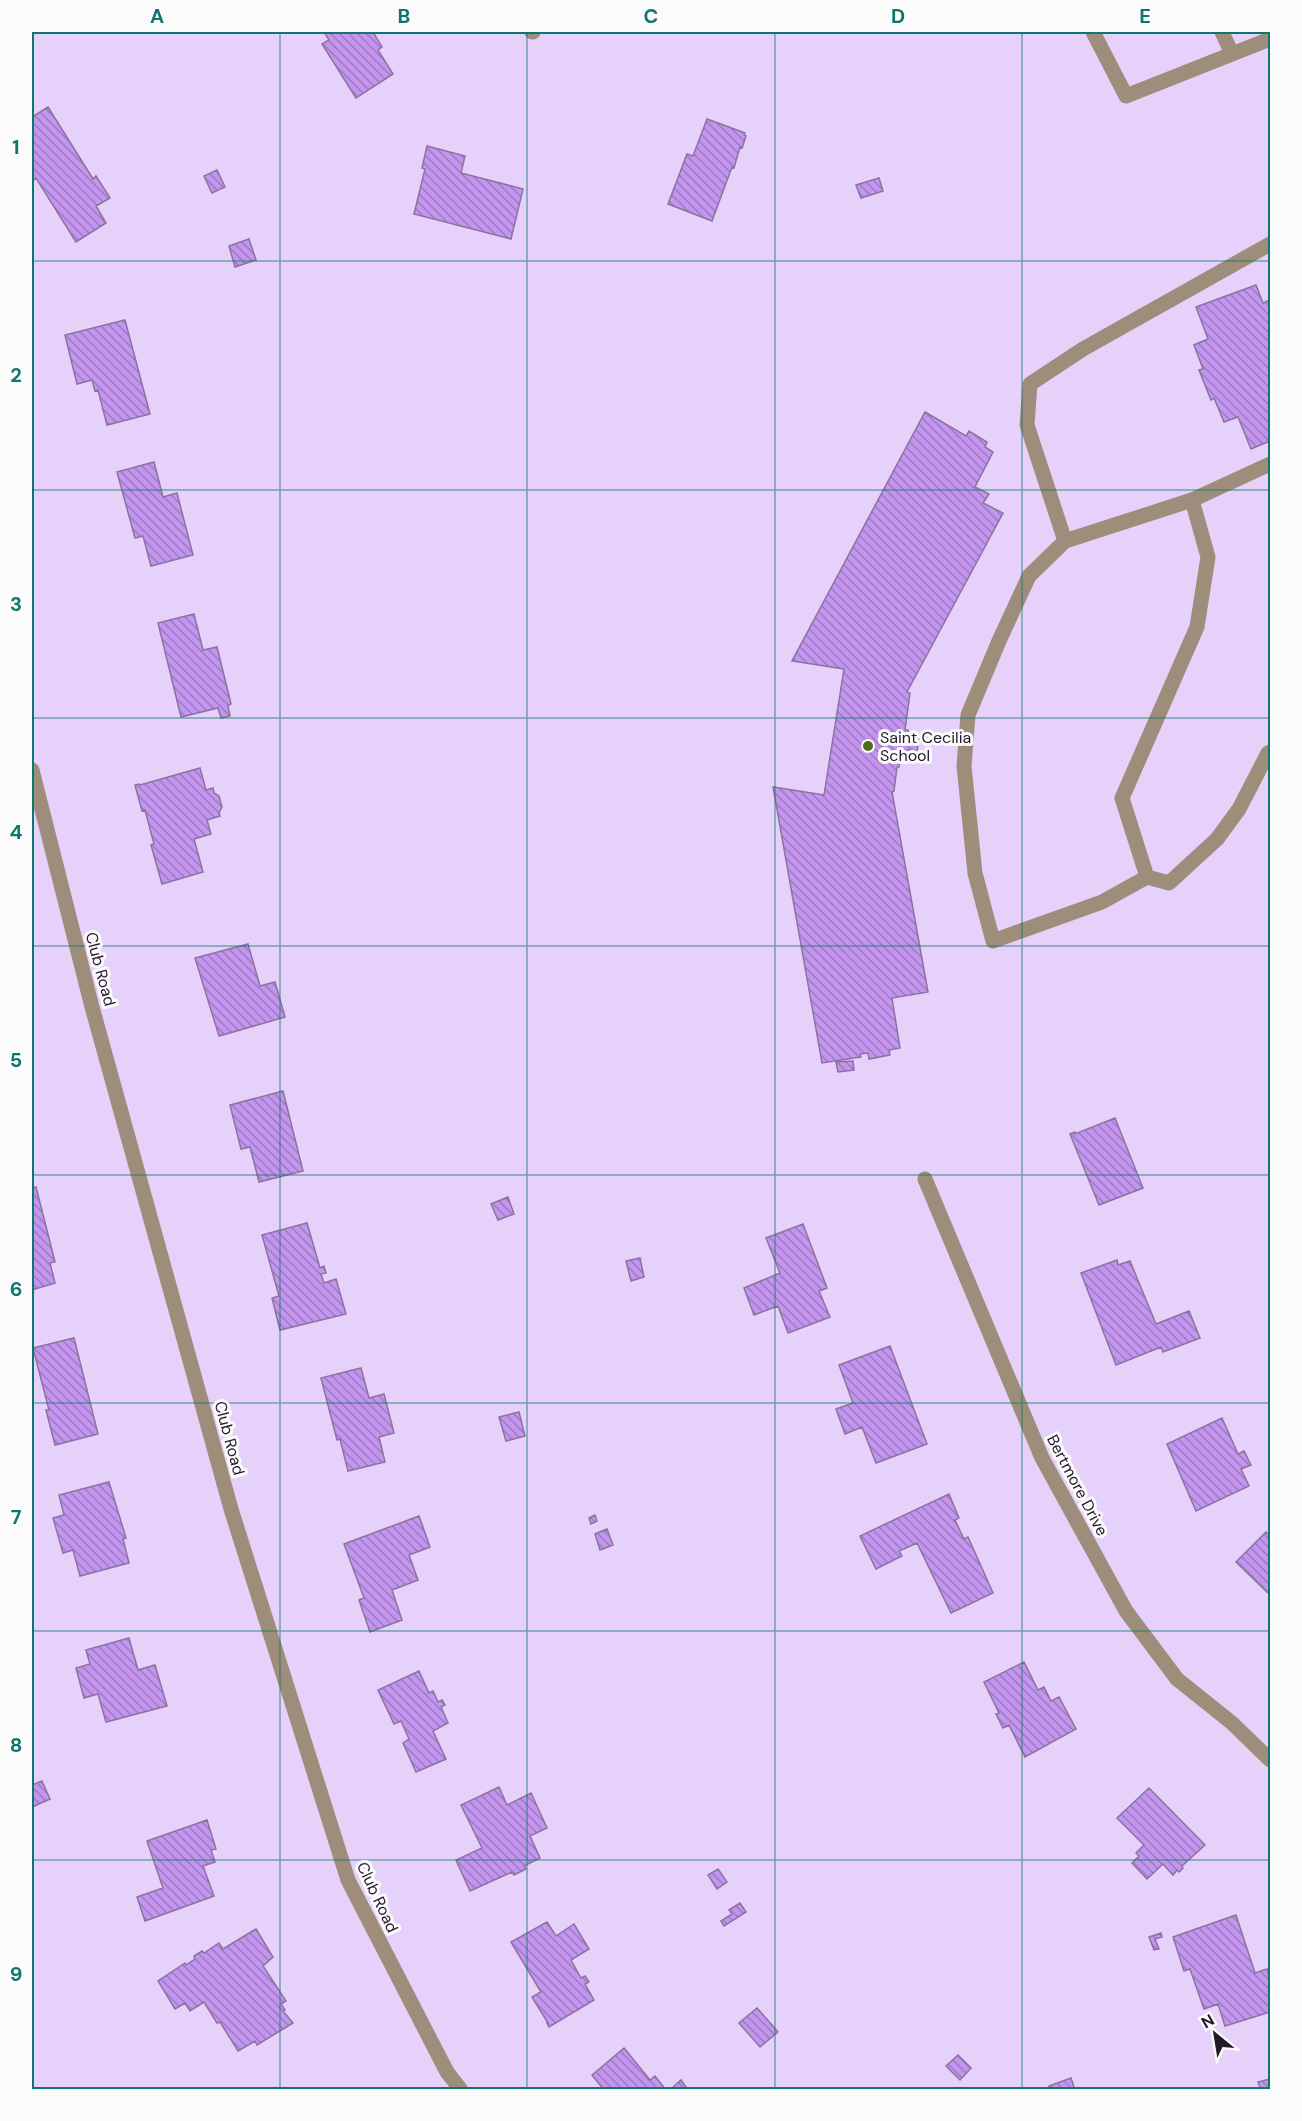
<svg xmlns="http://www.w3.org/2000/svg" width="1302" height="2121" font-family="'DM Sans',sans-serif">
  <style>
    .building { fill: url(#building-back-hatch); stroke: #8a73a0; stroke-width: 1.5 }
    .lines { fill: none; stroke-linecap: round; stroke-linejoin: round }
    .lane { stroke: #9e8d7b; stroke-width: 15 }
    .street { stroke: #9e8d7b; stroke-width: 15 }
    .grid { fill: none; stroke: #0f766e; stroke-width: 1.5; stroke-opacity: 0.55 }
    .poi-dot { fill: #4f6b1f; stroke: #fbfbfb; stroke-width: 2 }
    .labels { text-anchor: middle; stroke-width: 6; stroke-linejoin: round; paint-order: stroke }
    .poi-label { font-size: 16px; fill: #22192b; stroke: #fbfbfb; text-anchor: start }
    .street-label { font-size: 16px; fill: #22192b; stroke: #fbfbfb }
    .neatline { fill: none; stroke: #0f766e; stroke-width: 2 }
    .grid-label { font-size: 20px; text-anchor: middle; font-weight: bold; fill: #0f766e }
  </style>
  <defs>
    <pattern id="building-back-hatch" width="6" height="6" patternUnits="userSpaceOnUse" patternTransform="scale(1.5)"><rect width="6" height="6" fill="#c495ef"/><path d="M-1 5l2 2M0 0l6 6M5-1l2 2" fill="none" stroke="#9f79c2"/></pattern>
  </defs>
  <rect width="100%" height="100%" fill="#e5d1f9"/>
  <path class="building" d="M 324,32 L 373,32 L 382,47 L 378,50 L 393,74 L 356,98 L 322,44 L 329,40 Z
    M 48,107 L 93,179 L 96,176 L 110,198 L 96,206 L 106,223 L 76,242 L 36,178 L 32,181 L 32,117 Z
    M 707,119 L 745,133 L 744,135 L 746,136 L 742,148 L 740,147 L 734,168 L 732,167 L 712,221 L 668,204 L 687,154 L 693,156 Z
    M 427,146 L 465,156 L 461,173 L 523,189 L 511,239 L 414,214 L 425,169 L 422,168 Z
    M 217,170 L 225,187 L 212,193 L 204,176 Z
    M 879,178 L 883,191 L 861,198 L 856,185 Z
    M 249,239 L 256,260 L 235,267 L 229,246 Z
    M 1256,285 L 1263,303 L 1270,300 L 1270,441 L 1251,449 L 1238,417 L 1224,422 L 1214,398 L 1211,400 L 1199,370 L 1203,369 L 1194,345 L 1208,339 L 1196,307 Z
    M 125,320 L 150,414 L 107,425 L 98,390 L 95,391 L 92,380 L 77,384 L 65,335 Z
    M 925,412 L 966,436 L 969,431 L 987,442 L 985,447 L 993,452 L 975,487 L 989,494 L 983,503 L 1003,513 L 907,692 L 910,693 L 905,730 L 908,730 L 908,736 L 919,738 L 917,751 L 907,750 L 906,755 L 901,756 L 899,767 L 897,767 L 894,791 L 892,792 L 928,992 L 892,998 L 900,1048 L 889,1050 L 890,1055 L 869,1059 L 868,1053 L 860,1054 L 861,1057 L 822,1063 L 773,787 L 824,795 L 844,669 L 792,661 Z
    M 154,462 L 163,497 L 177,493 L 193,555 L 151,566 L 143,536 L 135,538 L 117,472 Z
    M 194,614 L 203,650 L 217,647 L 231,704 L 228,706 L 230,716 L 221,718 L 218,708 L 181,717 L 158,623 Z
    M 200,768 L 206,790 L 213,788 L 214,793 L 219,796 L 222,807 L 219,813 L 220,816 L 207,820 L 211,834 L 194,839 L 203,872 L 162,884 L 151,845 L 154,844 L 145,810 L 142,811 L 135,785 L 139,784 L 140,785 Z
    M 248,944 L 260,986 L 275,982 L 285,1017 L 219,1036 L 195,958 Z
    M 853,1061 L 854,1070 L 838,1072 L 836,1062 Z
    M 283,1091 L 303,1171 L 259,1182 L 250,1147 L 241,1149 L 230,1105 Z
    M 1115,1118 L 1143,1188 L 1099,1205 L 1070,1134 L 1075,1132 L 1075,1134 Z
    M 36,1187 L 55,1262 L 50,1263 L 55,1283 L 32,1290 L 32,1188 Z
    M 508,1197 L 514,1214 L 498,1220 L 491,1204 Z
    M 307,1223 L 320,1268 L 324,1266 L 326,1273 L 321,1274 L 324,1283 L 336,1279 L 346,1314 L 280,1330 L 272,1298 L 279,1296 L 262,1235 Z
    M 803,1224 L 827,1288 L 819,1291 L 830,1317 L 788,1333 L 778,1306 L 754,1315 L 744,1288 L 780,1273 L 766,1238 Z
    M 640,1258 L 644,1277 L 631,1281 L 626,1261 Z
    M 1117,1260 L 1118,1265 L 1130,1261 L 1156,1324 L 1189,1311 L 1200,1338 L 1163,1352 L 1161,1347 L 1116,1365 L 1081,1273 Z
    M 74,1338 L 98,1434 L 55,1445 L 46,1410 L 49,1410 L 33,1348 Z
    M 890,1346 L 927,1444 L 876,1463 L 862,1427 L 845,1434 L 836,1409 L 853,1403 L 839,1365 Z
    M 361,1368 L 369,1398 L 384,1394 L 394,1433 L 379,1437 L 385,1462 L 348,1471 L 340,1439 L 337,1440 L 321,1378 Z
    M 519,1412 L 525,1436 L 506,1441 L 499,1417 Z
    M 1222,1418 L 1238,1454 L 1244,1451 L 1251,1465 L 1241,1469 L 1249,1486 L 1196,1511 L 1167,1444 Z
    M 109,1482 L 126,1538 L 123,1539 L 129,1563 L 80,1576 L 73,1550 L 63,1553 L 53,1518 L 64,1515 L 59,1495 Z
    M 949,1494 L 959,1518 L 955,1520 L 964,1539 L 968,1537 L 993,1593 L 951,1613 L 917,1543 L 899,1551 L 902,1556 L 876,1569 L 860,1536 Z
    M 595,1515 L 597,1521 L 591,1524 L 589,1518 Z
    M 419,1516 L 430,1547 L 409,1555 L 418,1580 L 392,1590 L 402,1620 L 370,1632 L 359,1600 L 364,1598 L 344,1544 Z
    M 607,1529 L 613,1545 L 600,1550 L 595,1534 Z
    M 1266,1532 L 1270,1536 L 1270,1595 L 1236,1562 Z
    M 129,1638 L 138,1670 L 155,1665 L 167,1706 L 106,1722 L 98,1694 L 84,1698 L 76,1668 L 90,1664 L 86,1650 Z
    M 1024,1662 L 1038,1690 L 1044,1687 L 1051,1701 L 1059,1697 L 1076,1729 L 1025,1757 L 1009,1725 L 1003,1728 L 996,1714 L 999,1713 L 984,1682 Z
    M 419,1671 L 429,1693 L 433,1691 L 438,1702 L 442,1700 L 445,1705 L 441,1707 L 448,1723 L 433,1731 L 446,1759 L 416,1772 L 403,1743 L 409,1739 L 401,1721 L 394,1724 L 378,1690 Z
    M 42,1781 L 50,1799 L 32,1807 L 32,1785 Z
    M 499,1787 L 507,1805 L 531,1793 L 547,1828 L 530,1836 L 540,1858 L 524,1866 L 526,1869 L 514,1875 L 512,1872 L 470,1891 L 456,1860 L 482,1848 L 461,1805 Z
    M 1149,1788 L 1205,1845 L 1182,1866 L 1183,1868 L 1179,1872 L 1177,1870 L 1173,1875 L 1163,1864 L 1147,1879 L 1132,1863 L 1139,1856 L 1136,1853 L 1144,1845 L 1117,1818 Z
    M 207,1820 L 216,1849 L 211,1850 L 215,1862 L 203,1866 L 214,1896 L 145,1921 L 137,1897 L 163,1888 L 147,1841 Z
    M 718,1869 L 727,1882 L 717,1889 L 708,1875 Z
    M 740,1903 L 746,1912 L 724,1926 L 721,1921 L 732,1914 L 729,1910 Z
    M 1236,1915 L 1255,1973 L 1267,1969 L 1270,1980 L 1270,2012 L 1225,2026 L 1218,2004 L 1204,2009 L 1190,1969 L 1184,1971 L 1173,1937 Z
    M 547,1922 L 556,1936 L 574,1924 L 589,1949 L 571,1960 L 581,1978 L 585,1976 L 589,1982 L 585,1984 L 594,2000 L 549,2027 L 547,2023 L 548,2023 L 532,1997 L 541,1992 L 511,1942 Z
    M 256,1929 L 273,1957 L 263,1966 L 286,2001 L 281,2004 L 285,2010 L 283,2011 L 293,2023 L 257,2045 L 255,2041 L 238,2051 L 220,2022 L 217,2023 L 204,2002 L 190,2011 L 185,2003 L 175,2009 L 158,1981 L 185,1963 L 186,1965 L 195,1959 L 194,1956 L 202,1951 L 204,1953 L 219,1943 L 223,1949 Z
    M 1161,1933 L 1162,1937 L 1155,1939 L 1159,1949 L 1154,1950 L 1149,1937 Z
    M 757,2008 L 778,2032 L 760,2047 L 739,2023 Z
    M 624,2048 L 650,2080 L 655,2076 L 666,2090 L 604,2090 L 592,2075 Z
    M 958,2055 L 971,2068 L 960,2080 L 946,2066 Z
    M 1071,2078 L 1075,2090 L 1050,2090 L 1049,2086 Z
    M 1270,2079 L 1270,2090 L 1261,2090 L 1258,2082 Z
    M 681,2080 L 688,2090 L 670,2090 Z"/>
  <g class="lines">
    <path class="lane" d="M 1093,32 L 1126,96 L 1270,39
      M 1222,32 L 1232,54
      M 1270,464 L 1192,500 L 1208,557 L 1197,627 L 1122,798 L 1147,877 L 1169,883 L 1217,839 L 1239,809 L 1268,753 L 1270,752
      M 1192,500 L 1065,541 L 1027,425 L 1030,384 L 1083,349 L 1270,244
      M 1065,541 L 1029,576 L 999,641 L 968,715 L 964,766 L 975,873 L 993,941 L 1102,902 L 1147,877"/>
    <path class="street" d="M 532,32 L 533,32
      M 32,770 L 92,1007 L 231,1509 L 348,1880 L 447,2072 L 461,2090
      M 925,1179 L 1042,1458 L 1126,1611 L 1177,1679 L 1232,1723 L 1270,1760"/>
  </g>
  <path class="grid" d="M 280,32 L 280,2090M 527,32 L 527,2090M 775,32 L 775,2090M 1022,32 L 1022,2090M 32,261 L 1270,261M 32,490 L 1270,490M 32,718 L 1270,718M 32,946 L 1270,946M 32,1175 L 1270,1175M 32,1403 L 1270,1403M 32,1631 L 1270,1631M 32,1860 L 1270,1860"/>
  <circle class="poi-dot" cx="868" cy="746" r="6"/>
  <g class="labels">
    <g class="poi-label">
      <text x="880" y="743">Saint Cecilia<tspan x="880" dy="18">School</tspan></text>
    </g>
    <g class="street-label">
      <text transform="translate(101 969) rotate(75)" y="6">Club Road</text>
      <text transform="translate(230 1438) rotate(75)" y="6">Club Road</text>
      <text transform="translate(1078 1485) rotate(62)" y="6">Bertmore Drive</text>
      <text transform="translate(378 1897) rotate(65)" y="6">Club Road</text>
    </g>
  </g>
  <rect width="1302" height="2121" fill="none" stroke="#fbfbfb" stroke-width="66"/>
  <g transform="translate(1215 2034) rotate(330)" stroke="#fbfbfb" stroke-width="4.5" paint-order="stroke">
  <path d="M0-4.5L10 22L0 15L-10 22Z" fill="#22192b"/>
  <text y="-9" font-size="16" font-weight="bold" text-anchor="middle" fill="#22192b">N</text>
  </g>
  <rect x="33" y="33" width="1236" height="2055" class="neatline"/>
  <g class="grid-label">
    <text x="157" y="23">A</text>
    <text x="404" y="23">B</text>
    <text x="651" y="23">C</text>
    <text x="898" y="23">D</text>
    <text x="1145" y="23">E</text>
    <text x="16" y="154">1</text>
    <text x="16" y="382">2</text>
    <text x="16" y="611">3</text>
    <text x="16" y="839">4</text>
    <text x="16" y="1067">5</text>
    <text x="16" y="1296">6</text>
    <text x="16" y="1524">7</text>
    <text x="16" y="1752">8</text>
    <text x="16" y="1981">9</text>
  </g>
</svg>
